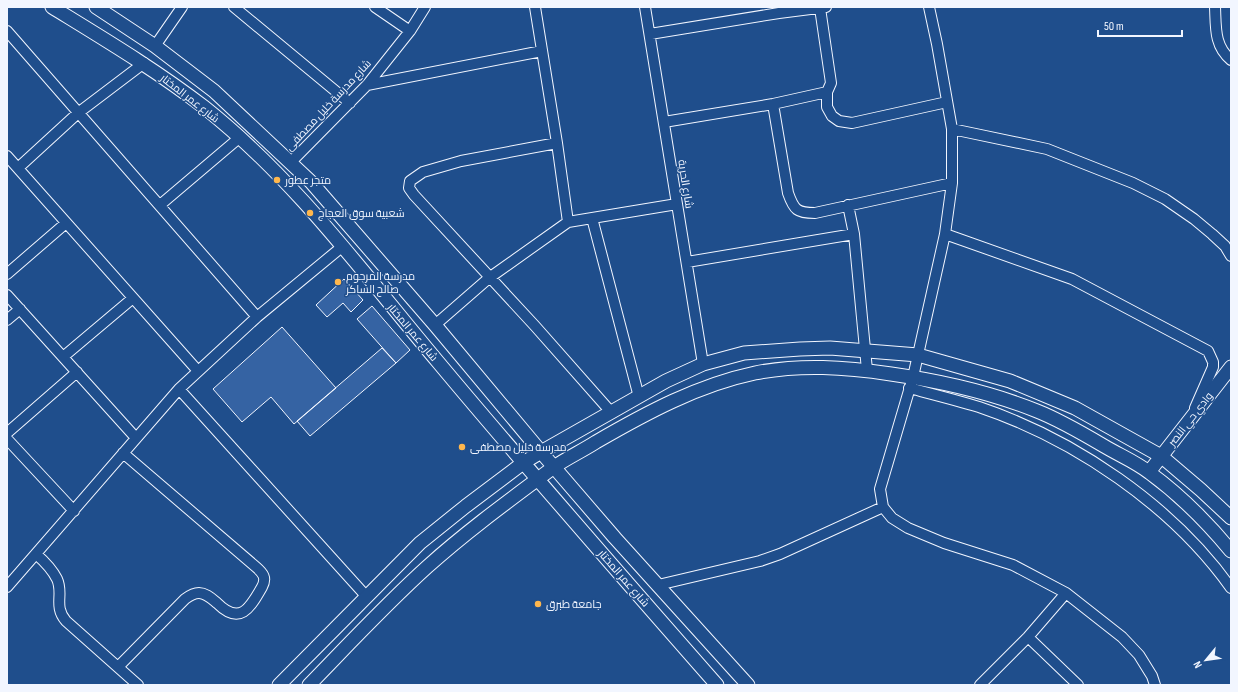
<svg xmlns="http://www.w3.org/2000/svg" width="1238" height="692" font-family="'Sofia Sans Condensed',Cairo,sans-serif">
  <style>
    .building { fill: #3563a3; stroke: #f2f6ff }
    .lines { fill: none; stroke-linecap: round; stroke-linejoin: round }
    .minor-casing { stroke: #f2f6ff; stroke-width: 12 }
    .tertiary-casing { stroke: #f2f6ff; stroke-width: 15 }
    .minor { stroke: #1f4e8c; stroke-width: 10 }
    .tertiary { stroke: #1f4e8c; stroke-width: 13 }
    .poi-dot { fill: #ffb74d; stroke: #1f4e8c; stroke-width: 1.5 }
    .labels { text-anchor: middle; stroke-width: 3; stroke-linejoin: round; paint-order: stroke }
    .street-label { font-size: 11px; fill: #f2f6ff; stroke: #1f4e8c }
    .poi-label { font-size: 11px; fill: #f2f6ff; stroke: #1f4e8c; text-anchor: start }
  </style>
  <rect width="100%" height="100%" fill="#1f4e8c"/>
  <path class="building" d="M 344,279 L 363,300 L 351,312 L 343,303 L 327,317 L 316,305 Z
    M 372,306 L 410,350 L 396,363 L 357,319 Z
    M 282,327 L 336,388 L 294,424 L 271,397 L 242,422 L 213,389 Z
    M 382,348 L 396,363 L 310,436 L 297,421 Z"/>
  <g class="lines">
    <defs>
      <path id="minor" d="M 234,7 L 350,103
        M 375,7 L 410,31
        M 535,7 L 557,143 L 568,222
        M 645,7 L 703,364
        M 929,7 L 937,44 L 952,129 L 952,183 L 945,234 L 913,377 L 880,489 L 883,507 L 892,518 L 908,528 L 944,543 L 1013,565 L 1066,593 L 1122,637 L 1139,655 L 1152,676 L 1155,685
        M 1215,7 C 1216,27 1214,46 1231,60
        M 820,8 L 831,83 L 827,92 L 827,107 L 832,116 L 839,121 L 852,123 L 947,102
        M 7,31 L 257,317
        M 650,34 L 779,13 L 826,7
        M 155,46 L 182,7
        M 367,85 L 542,51
        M 773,104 L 788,193 C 794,210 797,213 815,213 L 952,183
        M 664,122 L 773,104 L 827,92
        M 952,129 L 1047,149 L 1133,183 L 1165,199 L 1194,219 L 1212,234 L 1225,246 L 1231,256
        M 557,143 L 461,161 L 423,172 L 410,181 L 409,188 L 414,195 L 535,326 L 611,412
        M 7,156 L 198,371
        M 291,162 L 367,85 L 410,31 L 425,7
        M 18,168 L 78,113 L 144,63
        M 160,205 L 239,138
        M 848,205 L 854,234 L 867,370
        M 592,218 L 639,397
        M 945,234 L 1072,279 L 1208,351 L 1213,362 L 1213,367 L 1195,408
        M 687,262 L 854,234
        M 7,274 L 66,223
        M 7,295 L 136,438
        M 7,320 L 20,309
        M 435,325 L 489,278 L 568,222 L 677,204
        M 63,357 L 133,298
        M 909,388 C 932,394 956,400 979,407 C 1074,439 1172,505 1231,588
        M 179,389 L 366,596
        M 7,433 L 77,372
        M 7,439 L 74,511
        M 36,554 C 44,561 52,569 57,579 C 64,594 53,606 66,621 L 138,685
        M 658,585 L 760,561 L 780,554 L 883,507
        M 7,587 L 179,389 L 257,317 L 343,246
        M 1028,637 L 1078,685
        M 118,667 L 185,599 C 189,596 194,593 199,593 C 206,593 212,599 217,603 C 240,626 250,608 262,587 C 267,578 263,573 256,567 L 123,453
        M 980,685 L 1028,637 L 1066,593"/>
      <path id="tertiary" d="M 52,7 C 104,39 156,70 204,107 C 295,179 364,274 438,362 C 529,471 623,578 717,685
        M 96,7 L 155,46 L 214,91 L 311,182 L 435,325 L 541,452 L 615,538 L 748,685
        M 1149,472 L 1231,367
        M 279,685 L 420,543 L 466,506 L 523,463 L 541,452 L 666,381 L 703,364 L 744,353 L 800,349 L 830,348 L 918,355 L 1010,381 L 1075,408 L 1161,456 L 1201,490 L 1231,518
        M 309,685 C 348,645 386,604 427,567 C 467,531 511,499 554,467 C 567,458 582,451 596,442 C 646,413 698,385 755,373 C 801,364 845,367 891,374 C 940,381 990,392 1037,411 C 1060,420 1082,433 1104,446 C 1119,455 1136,462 1150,473 C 1180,495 1207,522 1231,551"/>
    </defs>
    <use href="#minor" class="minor-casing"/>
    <use href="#tertiary" class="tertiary-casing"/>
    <use href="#minor" class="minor"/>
    <use href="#tertiary" class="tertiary"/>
  </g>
  <g class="poi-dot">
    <circle cx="277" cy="180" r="4"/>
    <circle cx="310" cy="213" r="4"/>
    <circle cx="338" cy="282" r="4"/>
    <circle cx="462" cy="447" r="4"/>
    <circle cx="538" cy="604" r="4"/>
  </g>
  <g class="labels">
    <g class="street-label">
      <text transform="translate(190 98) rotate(38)" y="4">شارع عمر المختار</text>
      <text transform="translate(328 105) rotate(-47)" y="4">شارع مدرسة خليل مصطفى</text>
      <text transform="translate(686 184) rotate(81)" y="4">شارع الحرية</text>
      <text transform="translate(413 332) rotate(50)" y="4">شارع عمر المختار</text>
      <text transform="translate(1190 419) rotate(-52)" y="4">وادي حي النصر</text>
      <text transform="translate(624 578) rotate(49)" y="4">شارع عمر المختار</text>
    </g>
    <g class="poi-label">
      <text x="285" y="184">متجر عطور</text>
      <text x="318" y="217">شعبية سوق العجاج</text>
      <text x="346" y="280">مدرسة المرحوم<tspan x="346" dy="13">صالح الساكر</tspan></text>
      <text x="470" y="451">مدرسة خليل مصطفى</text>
      <text x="546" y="608">جامعة طبرق</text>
    </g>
  </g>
  <rect width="1238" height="692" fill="none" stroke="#f2f6ff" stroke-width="16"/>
  <g transform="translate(1206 660) rotate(241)" stroke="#1f4e8c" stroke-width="3" paint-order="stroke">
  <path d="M0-3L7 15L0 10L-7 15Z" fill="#f2f6ff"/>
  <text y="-6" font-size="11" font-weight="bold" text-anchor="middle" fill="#f2f6ff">N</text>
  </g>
  <path d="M1098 30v6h84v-6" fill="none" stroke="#f2f6ff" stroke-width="2"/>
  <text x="1104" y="30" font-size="12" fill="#f2f6ff" stroke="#1f4e8c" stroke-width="3" paint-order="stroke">50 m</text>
</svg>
